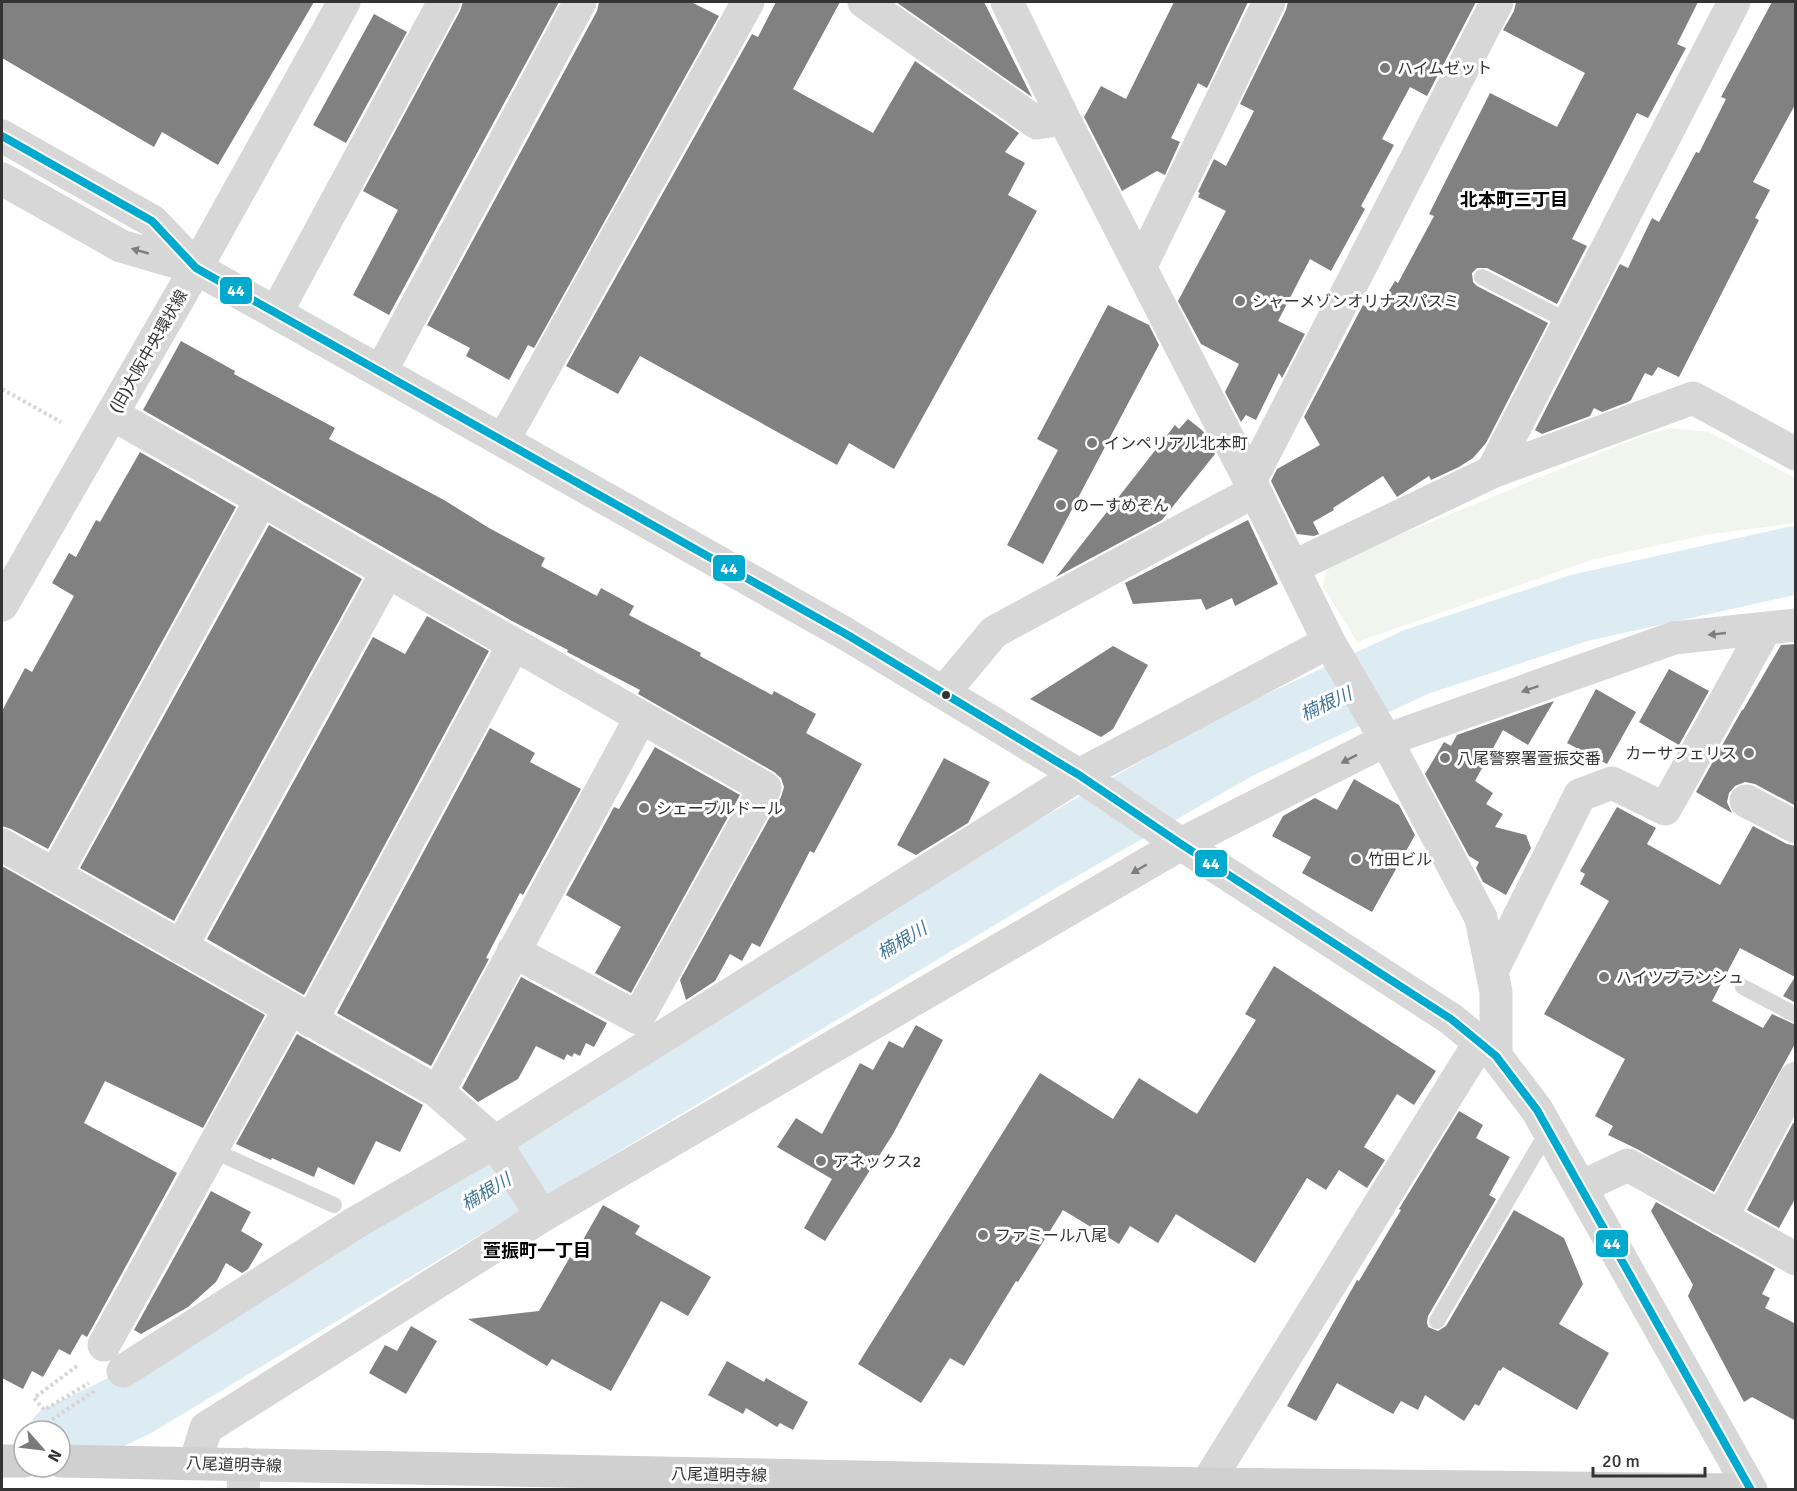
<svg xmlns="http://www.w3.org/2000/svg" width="1797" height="1491" font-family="Signika,'Noto Sans JP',sans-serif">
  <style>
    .green { fill: #f1f5ed }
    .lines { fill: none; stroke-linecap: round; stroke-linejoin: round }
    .river { stroke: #ddebf3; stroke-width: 68 }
    .building { fill: #818181 }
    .path { stroke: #d6d6d6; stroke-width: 4; stroke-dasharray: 3 3; stroke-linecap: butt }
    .service { stroke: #d7d7d7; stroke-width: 16 }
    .minor { stroke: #d7d7d7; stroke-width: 33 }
    .tertiary { stroke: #d7d7d7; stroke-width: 33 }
    .secondary { stroke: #d0d0d0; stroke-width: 33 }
    .bus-1-casing { stroke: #fff; stroke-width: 12 }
    .bus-1 { stroke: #00a9ce; stroke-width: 8 }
    .oneway { fill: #7d7d7d }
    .poi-dot { fill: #7a7a7a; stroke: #fff; stroke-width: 2 }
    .bus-dot { fill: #333; stroke: #fff; stroke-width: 2 }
    .labels { text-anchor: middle; stroke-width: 6; stroke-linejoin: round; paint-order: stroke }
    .poi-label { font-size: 16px; fill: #333; stroke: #fff; text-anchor: start }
    .street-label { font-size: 16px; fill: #333; stroke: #fff }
    .neighbourhood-label { font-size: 18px; font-weight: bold; fill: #000; stroke: #fff }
    .water-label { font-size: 18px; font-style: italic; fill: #3f7597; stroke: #fff }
    .line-badge { stroke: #fff; stroke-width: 2 }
    .badge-label { font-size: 16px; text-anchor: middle; font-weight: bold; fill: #fff }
  </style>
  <rect width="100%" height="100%" fill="#fff"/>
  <path class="green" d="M 1671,428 L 1709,432 L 1795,478 L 1795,523 L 1705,535 L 1591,560 L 1357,642 L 1323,586 L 1328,564 L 1642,436 Z"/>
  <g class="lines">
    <path class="river" d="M 60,1439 L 135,1403 L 1035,861 L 1238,745 L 1416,662 L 1579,608 L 1796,560"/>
  </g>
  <path class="building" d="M 2,2 L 314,2 L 218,165 L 162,132 L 154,147 L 2,58 Z
    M 463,2 L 559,2 L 389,315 L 353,295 L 398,210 L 363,191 L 460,11 Z
    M 599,2 L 691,2 L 719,16 L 534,348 L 528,345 L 509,380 L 466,356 L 470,348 L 427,325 L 597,11 Z
    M 776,2 L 840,2 L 793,89 L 873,133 L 915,61 L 1019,133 L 1005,152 L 1025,163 L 1008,195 L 1037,211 L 894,469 L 849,443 L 837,465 L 640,356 L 618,394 L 566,366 L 752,34 L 758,37 Z
    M 896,2 L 984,2 L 1032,97 Z
    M 1174,2 L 1248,2 L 1207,88 L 1198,83 L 1171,138 L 1180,142 L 1165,175 L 1157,171 L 1122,191 L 1084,117 L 1101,86 L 1126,99 Z
    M 1288,2 L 1476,2 L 1427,96 L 1410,87 L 1382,139 L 1394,145 L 1361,206 L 1365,209 L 1331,271 L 1310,259 L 1278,321 L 1305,334 L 1282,378 L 1279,373 L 1256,420 L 1246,415 L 1241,422 L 1225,392 L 1239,364 L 1201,344 L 1178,301 L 1226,211 L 1198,197 L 1200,193 L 1198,192 L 1214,159 L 1226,166 L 1254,111 L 1240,104 L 1286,10 Z
    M 1516,2 L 1698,2 L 1677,44 L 1686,48 L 1648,118 L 1637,113 L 1572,239 L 1587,246 L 1557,304 L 1487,268 L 1477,268 L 1472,273 L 1473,282 L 1477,286 L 1548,323 L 1486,443 L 1473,458 L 1459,467 L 1431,480 L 1429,476 L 1397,497 L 1383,476 L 1333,508 L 1334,510 L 1313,522 L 1319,534 L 1314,536 L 1297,534 L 1271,481 L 1277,469 L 1320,445 L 1304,417 L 1363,305 L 1376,312 L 1395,281 L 1398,283 L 1434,216 L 1429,214 L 1490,93 L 1557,127 L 1585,73 L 1503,30 L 1514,11 Z
    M 1772,2 L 1796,2 L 1796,103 L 1753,182 L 1770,190 L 1755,218 L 1759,220 L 1679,377 L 1658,367 L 1652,376 L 1645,373 L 1631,400 L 1628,402 L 1602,412 L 1594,408 L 1590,416 L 1542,434 L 1535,430 L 1620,264 L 1628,268 L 1652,218 L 1659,222 L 1696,152 L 1699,153 L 1726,99 L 1721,97 Z
    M 374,14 L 407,32 L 346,143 L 313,125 Z
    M 1108,305 L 1149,325 L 1159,345 L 1043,564 L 1007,545 L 1058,450 L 1037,439 Z
    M 181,341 L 235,371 L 234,374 L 335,428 L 329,439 L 444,500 L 489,528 L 545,558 L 541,566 L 597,596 L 601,588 L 634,606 L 629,615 L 701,653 L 700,656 L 772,695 L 774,691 L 816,714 L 806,733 L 862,764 L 814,853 L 810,851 L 760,947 L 752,943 L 742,961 L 730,954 L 715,981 L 686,1000 L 680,980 L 781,797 L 784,787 L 781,778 L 774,772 L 638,694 L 640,690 L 567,652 L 568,650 L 512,621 L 143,410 Z
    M 1188,419 L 1203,431 L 1215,454 L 1162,520 L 1056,577 L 1175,425 L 1179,429 Z
    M 140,452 L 236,507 L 48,849 L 11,829 L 2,826 L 2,711 L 25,668 L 32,672 L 74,596 L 52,583 L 69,553 L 76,557 L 96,520 L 100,522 Z
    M 1248,520 L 1278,584 L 1235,606 L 1232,598 L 1206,610 L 1201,599 L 1133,604 L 1125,583 Z
    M 269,525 L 362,579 L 174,921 L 80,868 Z
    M 427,616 L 489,651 L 304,995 L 207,939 L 373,637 L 405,654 Z
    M 1796,644 L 1796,806 L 1755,784 L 1745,782 L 1735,786 L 1729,793 L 1727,802 L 1732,813 L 1696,792 L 1742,710 L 1743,710 L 1781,645 Z
    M 1113,646 L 1148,665 L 1113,729 L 1101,737 L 1030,699 Z
    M 1669,669 L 1709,691 L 1679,745 L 1639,722 Z
    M 1596,689 L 1636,712 L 1607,764 L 1567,743 Z
    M 1554,701 L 1528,745 L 1503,730 L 1475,781 L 1493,793 L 1486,804 L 1503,814 L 1495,827 L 1526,835 L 1531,848 L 1506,895 L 1483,882 L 1476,868 L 1479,862 L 1469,856 L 1425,774 L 1444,742 L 1451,746 L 1457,735 Z
    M 490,728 L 535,753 L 530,762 L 581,789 L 523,895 L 520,893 L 486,958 L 489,959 L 431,1066 L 337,1013 Z
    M 655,747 L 740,795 L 631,993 L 595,973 L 621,927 L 566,895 L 614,807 L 619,809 Z
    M 944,758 L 990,782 L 968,823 L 916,855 L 897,845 Z
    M 1354,779 L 1399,805 L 1415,835 L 1372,912 L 1302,873 L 1311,857 L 1272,836 L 1283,816 L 1315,798 L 1337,810 Z
    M 1617,807 L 1656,828 L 1647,844 L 1720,885 L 1753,826 L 1787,844 L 1796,846 L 1796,1003 L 1783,996 L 1795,977 L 1740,948 L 1712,1001 L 1763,1028 L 1772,1014 L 1796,1025 L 1796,1042 L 1714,1192 L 1637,1149 L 1608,1135 L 1613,1126 L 1595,1116 L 1625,1059 L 1544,1014 L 1609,901 L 1580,884 L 1585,874 L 1580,871 Z
    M 2,866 L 265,1015 L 203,1128 L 105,1081 L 84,1123 L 177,1173 L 87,1337 L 82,1334 L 70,1355 L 59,1349 L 43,1377 L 32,1371 L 23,1389 L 2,1378 Z
    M 1274,966 L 1436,1071 L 1414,1105 L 1397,1094 L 1364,1147 L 1385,1160 L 1367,1188 L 1339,1170 L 1326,1190 L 1307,1178 L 1255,1263 L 1176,1214 L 1158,1243 L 1130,1226 L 1119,1244 L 1063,1210 L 1018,1282 L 1016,1281 L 964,1366 L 950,1358 L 921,1403 L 858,1364 L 1040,1073 L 1113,1119 L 1139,1078 L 1197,1114 L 1256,1020 L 1245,1014 Z
    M 521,977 L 607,1023 L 594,1047 L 586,1043 L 580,1056 L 574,1053 L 572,1057 L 567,1054 L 564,1060 L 536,1046 L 518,1079 L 478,1102 L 462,1088 Z
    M 916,1025 L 943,1040 L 893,1134 L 825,1241 L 804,1228 L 832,1179 L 777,1147 L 796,1118 L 822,1134 L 860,1063 L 873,1070 L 889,1041 L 903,1048 Z
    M 297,1034 L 423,1105 L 400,1152 L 376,1141 L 354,1185 L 318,1167 L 314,1177 L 272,1158 L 271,1160 L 236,1144 Z
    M 1459,1111 L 1483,1125 L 1476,1138 L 1510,1157 L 1489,1195 L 1496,1199 L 1428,1316 L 1427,1322 L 1428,1327 L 1438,1331 L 1446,1326 L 1514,1210 L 1564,1238 L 1583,1284 L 1559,1324 L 1609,1353 L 1577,1410 L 1503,1367 L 1500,1371 L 1499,1370 L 1479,1406 L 1475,1404 L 1464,1421 L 1425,1395 L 1418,1410 L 1401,1401 L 1393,1414 L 1337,1383 L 1316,1421 L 1287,1406 L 1357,1280 L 1359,1281 L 1401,1210 L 1399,1209 Z
    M 1793,1123 L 1796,1124 L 1796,1197 L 1779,1228 L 1747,1210 Z
    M 211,1191 L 251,1212 L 241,1231 L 263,1244 L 248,1269 L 242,1273 L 226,1263 L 216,1282 L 188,1307 L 141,1334 L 134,1330 Z
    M 1656,1202 L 1775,1269 L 1762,1294 L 1770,1298 L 1765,1308 L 1796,1324 L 1796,1421 L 1752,1397 L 1744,1402 L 1688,1296 L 1693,1285 L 1651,1211 Z
    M 603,1205 L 640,1226 L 635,1234 L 711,1277 L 688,1316 L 661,1301 L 611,1391 L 552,1359 L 547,1366 L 468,1319 L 539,1311 L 570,1257 L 572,1259 Z
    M 411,1326 L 437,1341 L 406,1394 L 369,1373 L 385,1345 L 397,1351 Z
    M 727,1361 L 764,1382 L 766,1378 L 808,1402 L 793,1430 L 780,1423 L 777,1427 L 746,1408 L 743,1414 L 708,1395 Z"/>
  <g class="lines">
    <path class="path" d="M 2,389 L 61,422
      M 77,1366 L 34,1398 L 44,1410 L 89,1383
      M 47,1423 L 96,1390"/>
    <path class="service" d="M 1482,277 L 1569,322
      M 1743,987 L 1796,1015
      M 212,1150 L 334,1205
      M 1437,1321 L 1549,1129"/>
    <path class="minor" d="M 864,2 L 1037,123 L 1064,119
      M 1007,2 L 1064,119 L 1250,481 L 1329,642 L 1386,740 L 1481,918 L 1496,992 L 1496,1056
      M 1141,266 L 1269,2
      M 276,313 L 444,2
      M 381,371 L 580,2
      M 112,414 L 765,788 L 638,1018 L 513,951
      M 504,439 L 748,2
      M 1492,472 L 1693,398 L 1796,454
      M 1250,481 L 1497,2
      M 1293,567 L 1492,472 L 1734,2
      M 944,692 L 994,632 L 1255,491
      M 1746,801 L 1796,827
      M 2,845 L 438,1092 L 641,717
      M 55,875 L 261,500
      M 181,947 L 387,572
      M 1492,971 L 1580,795 L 1612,783 L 1665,809 L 1765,629
      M 311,1021 L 514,644
      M 438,1092 L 495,1142 L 542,1216
      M 1581,1187 L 1628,1165 L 1796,1259
      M 1721,1218 L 1796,1078
      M 104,1345 L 290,1008
      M 123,1371 L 355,1223 L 495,1142 L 1079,775 L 1329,642
      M 195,1463 L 206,1428 L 542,1216 L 1181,844 L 1386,740 L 1674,638 L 1796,625
      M 243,1490 L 245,1464
      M 1203,1490 L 1480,1042"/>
    <path class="tertiary" d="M 2,136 L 152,221 L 195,266
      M 2,179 L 121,246 L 196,268 L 846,634 L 1079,775 L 1181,844 L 1451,1019 L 1496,1056 L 1537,1110 L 1751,1490
      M 2,605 L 196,268 L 344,2"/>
    <path class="secondary" d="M 2,1461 L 24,1461
      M 60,1461 L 1207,1484 L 1739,1490"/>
    <defs>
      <path id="bus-1" d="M 2,136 L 152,221 L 196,268 L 846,634 L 1079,775 L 1181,844 L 1451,1019 L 1496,1056 L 1537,1110 L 1751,1490"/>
    </defs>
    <use href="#bus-1" class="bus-1-casing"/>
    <use href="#bus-1" class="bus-1"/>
  </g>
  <defs><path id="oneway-solid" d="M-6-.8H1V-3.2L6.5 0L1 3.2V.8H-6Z" transform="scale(1.5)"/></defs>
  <g class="oneway">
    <use href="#oneway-solid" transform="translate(140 251) rotate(-164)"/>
    <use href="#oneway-solid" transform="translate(1717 634) rotate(174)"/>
    <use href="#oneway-solid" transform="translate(1530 689) rotate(161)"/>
    <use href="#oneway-solid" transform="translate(1349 759) rotate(153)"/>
    <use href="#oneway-solid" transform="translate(1139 869) rotate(150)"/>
  </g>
  <g class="poi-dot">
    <circle cx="1385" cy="68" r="6"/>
    <circle cx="1240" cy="301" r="6"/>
    <circle cx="1092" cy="443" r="6"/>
    <circle cx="1061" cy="505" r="6"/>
    <circle cx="1749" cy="753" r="6"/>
    <circle cx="1445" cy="758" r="6"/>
    <circle cx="644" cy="808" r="6"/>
    <circle cx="1356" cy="859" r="6"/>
    <circle cx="1604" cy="977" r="6"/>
    <circle cx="821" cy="1161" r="6"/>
    <circle cx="983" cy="1235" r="6"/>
  </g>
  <circle class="bus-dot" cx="946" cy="695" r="5"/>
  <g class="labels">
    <g class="poi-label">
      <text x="1397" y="74">ハイムゼット</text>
      <text x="1252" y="307">シャーメゾンオリナスパスミ</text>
      <text x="1104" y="449">インペリアル北本町</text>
      <text x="1073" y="511">のーすめぞん</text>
      <text x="1737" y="759" text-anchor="end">カーサフェリス</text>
      <text x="1457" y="764">八尾警察署萱振交番</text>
      <text x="656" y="814">シェーブルドール</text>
      <text x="1368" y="865">竹田ビル</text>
      <text x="1616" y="983">ハイツプランシュ</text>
      <text x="833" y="1167">アネックス2</text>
      <text x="995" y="1241">ファミール八尾</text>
    </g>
    <g class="street-label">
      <text transform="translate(148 351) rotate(-60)" y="6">(旧)大阪中央環状線</text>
      <text transform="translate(234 1464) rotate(2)" y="6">八尾道明寺線</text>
      <text transform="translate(719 1474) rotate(1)" y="6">八尾道明寺線</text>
    </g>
    <g class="neighbourhood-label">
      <text x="1514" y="206">北本町三丁目</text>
      <text x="537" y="1257">萱振町一丁目</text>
    </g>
    <g class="water-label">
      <text transform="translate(1326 704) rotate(-25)" y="6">楠根川</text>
      <text transform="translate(902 941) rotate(-31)" y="6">楠根川</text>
      <text transform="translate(486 1192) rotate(-31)" y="6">楠根川</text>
    </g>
  </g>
  <g class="line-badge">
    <rect x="219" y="276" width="34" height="29" rx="6" fill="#00a9ce"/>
    <rect x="712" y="554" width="34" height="28" rx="6" fill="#00a9ce"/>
    <rect x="1194" y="849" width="34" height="29" rx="6" fill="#00a9ce"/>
    <rect x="1595" y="1229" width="34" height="29" rx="6" fill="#00a9ce"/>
  </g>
  <g class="badge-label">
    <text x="236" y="296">44</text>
    <text x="729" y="574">44</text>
    <text x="1211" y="869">44</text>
    <text x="1612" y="1249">44</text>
  </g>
  <rect width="1797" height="1491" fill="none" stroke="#333333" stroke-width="6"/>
  <g transform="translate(42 1449) rotate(118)"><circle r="28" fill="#ffffff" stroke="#adadad" stroke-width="1.5"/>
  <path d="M0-4.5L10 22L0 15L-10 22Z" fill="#7a7a7a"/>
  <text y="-9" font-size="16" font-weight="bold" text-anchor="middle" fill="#333333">N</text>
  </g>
  <path d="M1593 1467v9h112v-9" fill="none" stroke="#333333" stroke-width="3"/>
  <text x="1602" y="1467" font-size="18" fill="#333333" stroke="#ffffff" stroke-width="4.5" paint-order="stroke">20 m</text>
</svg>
